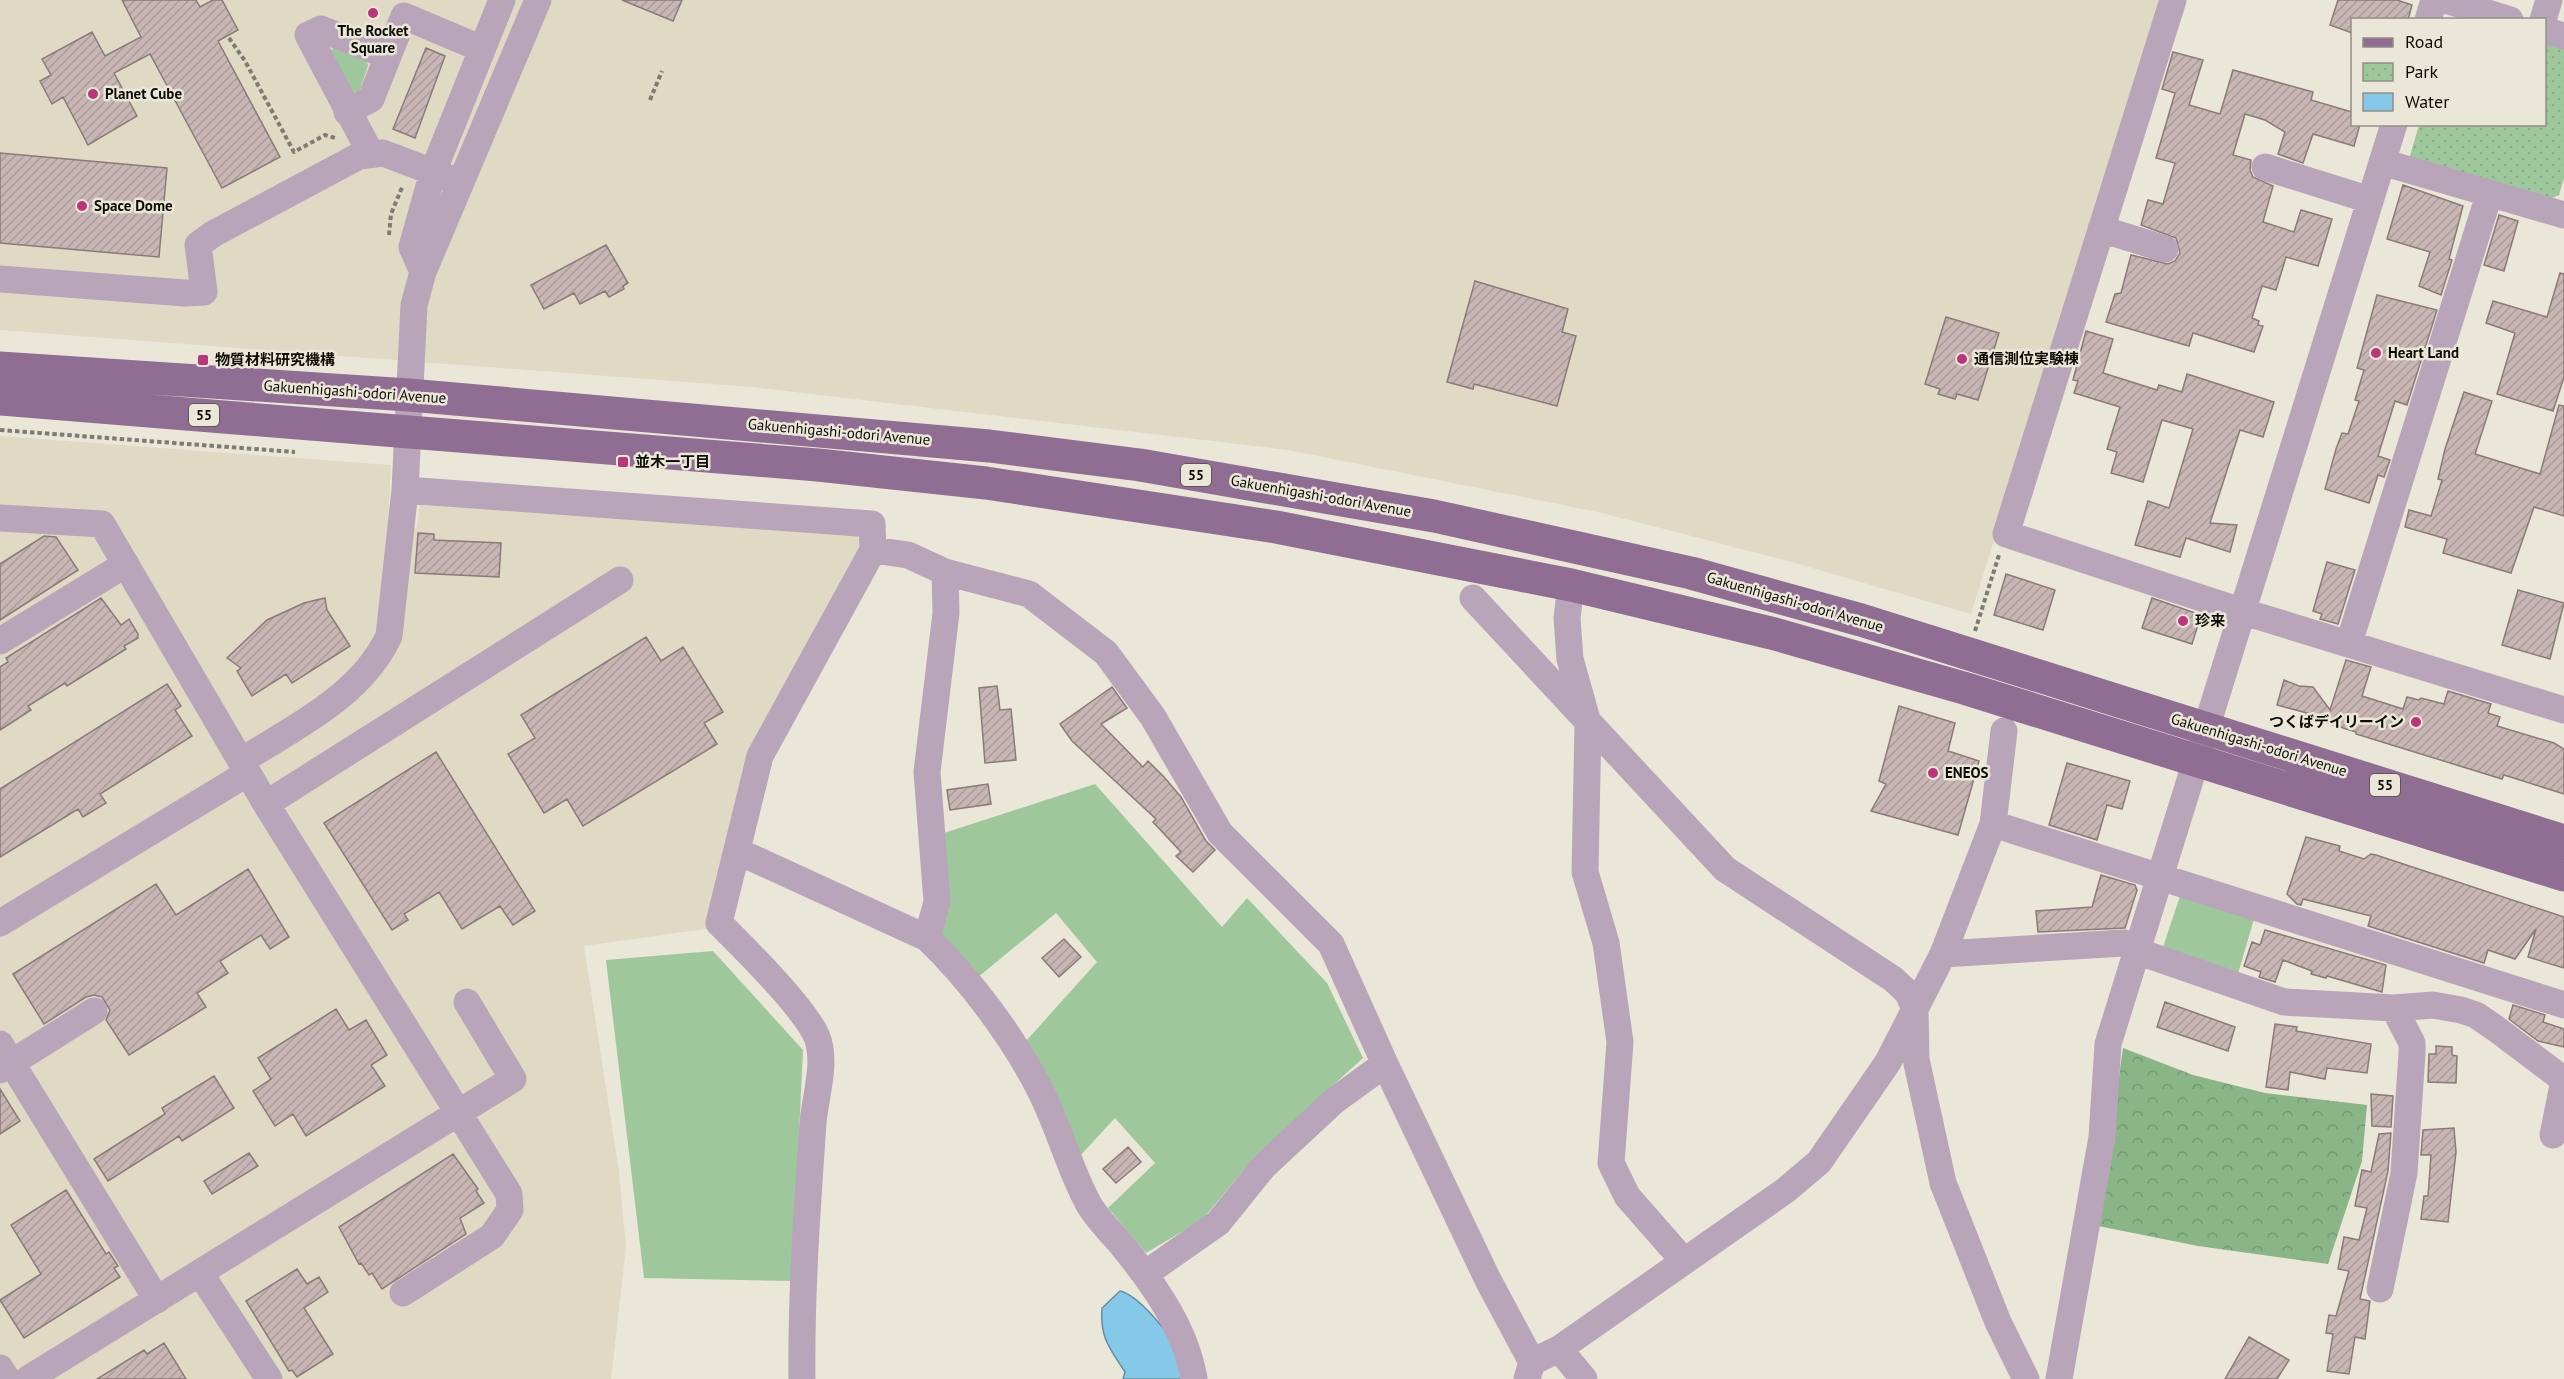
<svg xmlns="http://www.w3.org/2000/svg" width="2564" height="1379" font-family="'PT Sans','Noto Sans JP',sans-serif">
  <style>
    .built { fill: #e0dac4 }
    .grass { fill: #9ec89c }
    .forest { fill: url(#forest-crowns) }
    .park { fill: url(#park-dots) }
    .water { fill: #85c8e7; stroke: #6190a4; stroke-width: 1.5 }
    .building { fill: url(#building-hatch); stroke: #8a7a78; stroke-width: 1.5 }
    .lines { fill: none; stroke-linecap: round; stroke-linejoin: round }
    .path { stroke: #7e7b71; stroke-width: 4; stroke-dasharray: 4.5 3; stroke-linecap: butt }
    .minor { stroke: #b9a5ba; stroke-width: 27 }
    .major { stroke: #906e93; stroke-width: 33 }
    .poi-dot { fill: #b9367d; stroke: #ebe7d8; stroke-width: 2 }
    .labels { text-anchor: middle; stroke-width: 5; stroke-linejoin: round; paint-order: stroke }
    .shield { fill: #ebe7d8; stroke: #504e46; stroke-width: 1.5 }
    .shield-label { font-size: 14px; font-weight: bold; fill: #0e0c07 }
    .poi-label { font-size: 15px; font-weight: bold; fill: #0e0c07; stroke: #ebe7d8; text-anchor: start }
    .street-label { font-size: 15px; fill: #0e0c07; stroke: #ebe7d8 }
  </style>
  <defs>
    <pattern id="forest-crowns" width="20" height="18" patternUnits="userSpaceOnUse" patternTransform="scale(1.5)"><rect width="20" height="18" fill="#89b587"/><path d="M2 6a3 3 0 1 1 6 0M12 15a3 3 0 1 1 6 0" fill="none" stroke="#759a73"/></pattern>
    <pattern id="park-dots" width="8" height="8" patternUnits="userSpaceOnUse" patternTransform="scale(1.5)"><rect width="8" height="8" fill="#9ec89c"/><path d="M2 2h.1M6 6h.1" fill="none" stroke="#87ab85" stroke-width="1.8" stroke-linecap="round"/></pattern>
    <pattern id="building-hatch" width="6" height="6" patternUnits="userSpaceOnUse" patternTransform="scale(1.5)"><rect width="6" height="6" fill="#c8b6b5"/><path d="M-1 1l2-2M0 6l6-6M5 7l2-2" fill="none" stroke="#ab9b9a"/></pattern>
  </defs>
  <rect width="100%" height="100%" fill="#ebe7d8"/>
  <path class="built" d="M 0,0 L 2162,0 L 1971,614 L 1788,561 L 1602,513 L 1288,450 L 751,387 L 0,330 Z
    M 0,436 L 391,465 L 388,527 L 417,528 L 420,502 L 848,529 L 860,539 L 861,554 L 752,752 L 712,928 L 584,946 L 619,1171 L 626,1248 L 611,1379 L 0,1379 Z"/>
  <path class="grass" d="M 336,47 L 365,59 L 368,65 L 360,90 L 353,93 L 328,52 Z
    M 1095,784 L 1222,927 L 1247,898 L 1327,983 L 1363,1058 L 1255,1156 L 1203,1219 L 1146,1253 L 1108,1208 L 1155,1163 L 1115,1118 L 1080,1156 L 1026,1041 L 1097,962 L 1056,913 L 977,978 L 938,935 L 944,833 Z
    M 2180,896 L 2254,919 L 2237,977 L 2161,953 Z
    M 713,951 L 803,1050 L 792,1281 L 644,1278 L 606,960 Z"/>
  <path class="forest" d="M 2123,1048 L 2193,1075 L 2265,1093 L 2367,1105 L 2362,1161 L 2328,1264 L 2198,1246 L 2098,1226 Z"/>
  <path class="park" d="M 2545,40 L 2564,46 L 2564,178 L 2559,195 L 2546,201 L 2409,159 L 2419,125 L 2544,124 Z"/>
  <path class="water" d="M 1120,1291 C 1138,1295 1170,1333 1177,1351 C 1181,1359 1181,1370 1182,1379 L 1123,1379 L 1125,1372 C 1109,1347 1100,1338 1102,1308 Z"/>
  <path class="building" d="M 122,0 L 196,0 L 200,7 L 213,0 L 222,0 L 238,30 L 218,41 L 280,157 L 222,188 L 150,54 L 114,73 L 137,116 L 88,145 L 63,97 L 52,104 L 40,81 L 51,75 L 42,59 L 92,32 L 105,56 L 141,37 Z
    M 622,0 L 682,0 L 673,21 Z
    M 2338,0 L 2397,0 L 2412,5 L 2408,20 L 2352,20 L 2352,33 L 2330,25 Z
    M 426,48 L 445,56 L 415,138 L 393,129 Z
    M 2173,52 L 2203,60 L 2189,105 L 2220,114 L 2233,70 L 2313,92 L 2311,100 L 2352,112 L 2352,124 L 2360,124 L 2354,146 L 2313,134 L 2303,163 L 2278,154 L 2285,132 L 2265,120 L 2245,114 L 2233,155 L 2251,160 L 2250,170 L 2253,177 L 2273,186 L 2263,222 L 2294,232 L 2301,210 L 2332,219 L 2318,266 L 2286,257 L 2276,290 L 2262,286 L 2252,318 L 2259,321 L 2258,325 L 2263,326 L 2254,352 L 2193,333 L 2189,346 L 2106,322 L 2115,294 L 2121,293 L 2131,255 L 2168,264 L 2175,261 L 2180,253 L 2176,238 L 2141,225 L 2148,200 L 2163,204 L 2175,163 L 2156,158 L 2175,93 L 2162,89 Z
    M 0,153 L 167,168 L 159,257 L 0,243 Z
    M 2403,185 L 2463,206 L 2449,259 L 2452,260 L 2441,295 L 2419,286 L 2430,252 L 2387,239 Z
    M 2499,215 L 2518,221 L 2504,271 L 2484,265 Z
    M 606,245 L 628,283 L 623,286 L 624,289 L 609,297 L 605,291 L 580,304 L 574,293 L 544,309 L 531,285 Z
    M 2560,273 L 2564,274 L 2564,377 L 2553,411 L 2497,394 L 2515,333 L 2486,323 L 2493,301 L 2547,317 Z
    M 1475,281 L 1568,309 L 1562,332 L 1576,336 L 1557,406 L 1474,384 L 1473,389 L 1447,382 Z
    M 2377,295 L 2437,310 L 2407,405 L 2395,401 L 2378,456 L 2390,460 L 2384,477 L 2378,475 L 2369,503 L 2325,489 L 2336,449 L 2342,433 L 2348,434 L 2359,401 L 2355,400 L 2364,370 L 2357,368 Z
    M 1946,317 L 1999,333 L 1978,400 L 1957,394 L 1955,399 L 1938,394 L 1940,389 L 1925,384 Z
    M 2086,331 L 2113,339 L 2103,373 L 2157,390 L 2159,385 L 2182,392 L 2187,374 L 2274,402 L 2263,437 L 2240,430 L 2210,523 L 2237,525 L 2230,552 L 2186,538 L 2180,557 L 2135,545 L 2148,501 L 2169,508 L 2193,429 L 2162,420 L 2143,482 L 2111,473 L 2117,452 L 2107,449 L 2120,407 L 2074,393 L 2078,381 L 2073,380 Z
    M 2464,392 L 2492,401 L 2475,454 L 2540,474 L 2559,405 L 2564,406 L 2564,516 L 2534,507 L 2511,573 L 2443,553 L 2447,539 L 2405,527 L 2409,510 L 2431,516 L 2442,480 L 2438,479 L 2445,449 Z
    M 418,533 L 434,534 L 434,540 L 501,543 L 499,577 L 415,573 Z
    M 44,536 L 56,537 L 78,570 L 0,620 L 0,564 Z
    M 2327,562 L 2355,570 L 2338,624 L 2320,619 L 2322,614 L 2313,611 Z
    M 2006,574 L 2055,590 L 2043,630 L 1994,615 Z
    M 2518,590 L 2564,603 L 2550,659 L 2502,645 Z
    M 101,598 L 121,625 L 129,619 L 138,634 L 138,638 L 124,646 L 126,649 L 67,686 L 65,683 L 28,706 L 31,710 L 0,730 L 0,667 L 8,662 L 6,658 Z
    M 325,598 L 327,610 L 350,646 L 292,683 L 286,674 L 252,696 L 237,671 L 241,668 L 227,658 L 267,620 L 304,603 Z
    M 2152,598 L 2201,615 L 2192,644 L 2142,628 Z
    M 646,637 L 661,661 L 683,647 L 723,712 L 704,723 L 717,744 L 583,826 L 567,799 L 544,813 L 508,754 L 535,738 L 521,715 Z
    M 2346,660 L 2371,667 L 2362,696 L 2403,709 L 2407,697 L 2419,700 L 2421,698 L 2444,704 L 2448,691 L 2491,704 L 2488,713 L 2500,717 L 2497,726 L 2554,743 L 2564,749 L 2564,794 L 2504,775 L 2502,779 L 2356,734 L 2356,732 L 2305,716 L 2307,713 L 2277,705 L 2284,680 L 2299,686 L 2313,687 L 2330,710 Z
    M 167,684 L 181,706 L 175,710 L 192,736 L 100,794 L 106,803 L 83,817 L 78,809 L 0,857 L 0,789 Z
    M 997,686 L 1000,710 L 1011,709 L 1016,760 L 985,763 L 979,688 Z
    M 1112,687 L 1127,708 L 1101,724 L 1143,767 L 1148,761 L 1164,777 L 1181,797 L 1206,841 L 1215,850 L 1193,872 L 1176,856 L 1181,852 L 1153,822 L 1156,819 L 1072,741 L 1060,724 Z
    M 1899,706 L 1955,723 L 1948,751 L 1979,761 L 1958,835 L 1871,811 L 1886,784 L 1879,781 Z
    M 436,752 L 535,911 L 513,925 L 500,906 L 462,929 L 439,892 L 404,914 L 408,920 L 392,930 L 324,823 Z
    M 2067,763 L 2130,781 L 2122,809 L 2107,805 L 2097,840 L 2049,825 Z
    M 988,784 L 991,804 L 950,810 L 947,790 Z
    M 2306,837 L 2340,846 L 2339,851 L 2364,859 L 2371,854 L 2376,855 L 2564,917 L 2564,968 L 2528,957 L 2536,929 L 2515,959 L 2488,950 L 2484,963 L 2368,926 L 2371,916 L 2303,899 L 2301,905 L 2297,904 L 2287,894 Z
    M 248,869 L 289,937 L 270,949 L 261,935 L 220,961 L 228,973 L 197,993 L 206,1007 L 129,1055 L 106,1020 L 110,1010 L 102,997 L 94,995 L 86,997 L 44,1024 L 13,974 L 156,884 L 176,915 Z
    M 2101,875 L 2135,885 L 2137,890 L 2125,928 L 2038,932 L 2036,911 L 2092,907 Z
    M 2265,930 L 2386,965 L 2382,992 L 2327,976 L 2326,978 L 2311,974 L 2312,971 L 2283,960 L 2275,982 L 2259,977 L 2261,972 L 2244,966 L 2252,942 L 2260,945 Z
    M 1064,939 L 1081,957 L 1059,977 L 1042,958 Z
    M 2165,1002 L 2235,1027 L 2228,1051 L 2157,1027 Z
    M 2513,1005 L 2545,1015 L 2543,1022 L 2564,1029 L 2564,1047 L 2538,1041 L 2509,1019 Z
    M 336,1009 L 349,1030 L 366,1020 L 387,1055 L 371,1065 L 385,1086 L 306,1136 L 293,1114 L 275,1126 L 253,1091 L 271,1079 L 258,1058 Z
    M 2275,1024 L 2297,1027 L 2296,1031 L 2371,1044 L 2367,1073 L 2327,1068 L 2325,1079 L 2290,1072 L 2288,1090 L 2266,1087 Z
    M 2436,1046 L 2452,1047 L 2452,1055 L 2457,1056 L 2456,1083 L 2428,1082 L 2429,1054 L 2436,1054 Z
    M 214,1076 L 234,1108 L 182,1141 L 179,1136 L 108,1181 L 94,1159 L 165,1114 L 162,1108 Z
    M 0,1089 L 20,1121 L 0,1134 Z
    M 2371,1094 L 2393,1096 L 2391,1127 L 2372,1126 Z
    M 2454,1128 L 2456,1152 L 2448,1222 L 2421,1219 L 2424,1196 L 2428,1196 L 2431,1155 L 2421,1155 L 2423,1130 Z
    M 2391,1133 L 2388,1171 L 2360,1299 L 2370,1301 L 2365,1339 L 2355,1337 L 2349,1374 L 2327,1371 L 2333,1334 L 2326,1333 L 2329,1315 L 2336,1316 L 2349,1271 L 2338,1269 L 2344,1237 L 2359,1240 L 2367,1208 L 2355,1206 L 2362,1170 L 2371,1172 L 2379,1134 Z
    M 1128,1147 L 1141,1162 L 1116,1183 L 1103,1169 Z
    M 249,1153 L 258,1166 L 212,1194 L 204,1181 Z
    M 453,1154 L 478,1189 L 476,1191 L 484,1203 L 460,1218 L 466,1234 L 382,1289 L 372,1273 L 369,1275 L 361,1263 L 359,1264 L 339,1227 Z
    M 66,1190 L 106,1254 L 109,1252 L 118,1266 L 114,1268 L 120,1277 L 24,1338 L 0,1300 L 41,1274 L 11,1225 Z
    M 297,1269 L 307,1284 L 319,1277 L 328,1292 L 304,1308 L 333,1354 L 297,1377 L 292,1370 L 289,1371 L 246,1301 Z
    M 2249,1337 L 2289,1360 L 2277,1379 L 2225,1379 Z
    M 164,1343 L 186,1379 L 97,1379 L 144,1350 L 147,1354 Z"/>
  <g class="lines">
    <path class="path" d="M 229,38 L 245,61 L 294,152 L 325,135 L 335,138
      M 650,100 L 662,71
      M 389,235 L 391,214 L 403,185
      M 0,430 L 295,452
      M 1975,631 L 1999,555"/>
    <path class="minor" d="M 502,0 L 433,172 L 412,247 L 423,272 L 538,0
      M 2173,0 L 2006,534 L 2244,612 L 2564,710
      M 2446,0 L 2510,20
      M 2428,20 L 2434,0
      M 2543,20 L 2549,0
      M 2544,30 L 2564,36
      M 347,112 L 371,99 L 404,16 L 482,49
      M 371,154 L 308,35 L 321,29 L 388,56
      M 2382,162 L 2564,215
      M 2265,167 L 2370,200
      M 2101,229 L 2165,249
      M 0,279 L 185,293 L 204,292 L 198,245 L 213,234 L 359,156 L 383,153 L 449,178
      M 405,490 L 872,524 L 873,550 L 760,756 L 719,923 C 745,949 804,1007 817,1037 C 827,1063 815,1097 813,1123 C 807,1209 801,1294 802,1379
      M 0,518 L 102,524 L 266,804 L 509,1194 L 510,1210 L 492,1236 L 403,1293
      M 873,550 L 908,555 L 945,572 L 1029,594 L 1106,653 L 1153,717 L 1220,833 L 1331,944 L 1385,1064 L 1488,1280 L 1532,1362 L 1527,1379
      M 1571,585 L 1567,618 L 1570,659 L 1588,723 L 1585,872 L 1606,943 L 1620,1042 L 1611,1163 L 1627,1196 L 1683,1260
      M 1473,598 L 1725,869 L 1893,979 L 1908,993 L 1915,1009 L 1916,1059 L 1943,1183 L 1998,1322 L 2026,1379
      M 0,641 L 126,564
      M 2349,643 L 2489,195
      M 241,761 C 295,727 361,696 389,636 L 405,490 L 414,305 L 423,272
      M 266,804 L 620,580
      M 1993,824 L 2564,1005
      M 737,851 L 927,938 C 969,978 1013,1037 1039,1088 C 1058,1124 1068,1165 1087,1201 C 1095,1217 1110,1231 1121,1244 C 1153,1283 1186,1329 1194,1379
      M 0,923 L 248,773
      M 927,938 L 937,902 L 927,772 L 946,613 L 945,572
      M 1943,954 L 2124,943 L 2148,955 L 2284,1002 L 2394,1008 L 2433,1005 L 2461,1010 L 2476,1015 L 2495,1028 L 2564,1080
      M 0,1044 L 157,1300
      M 0,1070 L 94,1011
      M 2553,1135 L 2564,1080
      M 200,1273 L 269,1379
      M 1145,1274 L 1218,1223 L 1264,1166 L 1334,1101 L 1385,1064
      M 2380,1289 L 2404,1173 L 2412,1053 L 2412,1043 L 2394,1008
      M 1559,1349 L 1584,1379
      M 1532,1362 L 1559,1349 L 1786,1190 L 1819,1162 L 1888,1062 L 1943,954 L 1993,824 L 2004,731
      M 0,1368 L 7,1379
      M 28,1379 L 513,1079 L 467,1002
      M 2059,1379 L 2102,1137 L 2108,1044 L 2394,124"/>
    <path class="major" d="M 0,368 L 409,395 L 989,446 L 1140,465 L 1434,516 L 1691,573 L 1861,620 L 2564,841
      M 0,399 L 818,465 L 986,483 L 1276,527 L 1571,585 L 1775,634 L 1967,689 L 2564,875"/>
  </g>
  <g class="poi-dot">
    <circle cx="373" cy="13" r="6"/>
    <circle cx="93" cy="94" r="6"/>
    <circle cx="82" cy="206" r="6"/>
    <circle cx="2376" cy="353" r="6"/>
    <circle cx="1962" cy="359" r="6"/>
    <rect x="197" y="354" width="12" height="12" rx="3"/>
    <rect x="617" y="456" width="12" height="12" rx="3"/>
    <circle cx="2183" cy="621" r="6"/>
    <circle cx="2416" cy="722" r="6"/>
    <circle cx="1933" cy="773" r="6"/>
  </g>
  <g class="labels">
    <g class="shield">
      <rect x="189" y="404" width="30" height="22" rx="4.5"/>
      <rect x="1181" y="464" width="30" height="22" rx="4.5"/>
      <rect x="2370" y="774" width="30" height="22" rx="4.5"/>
    </g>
    <g class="shield-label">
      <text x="204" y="420">55</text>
      <text x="1196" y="480">55</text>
      <text x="2385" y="790">55</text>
    </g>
    <g class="poi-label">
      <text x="373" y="36" text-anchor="middle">The Rocket<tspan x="373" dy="17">Square</tspan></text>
      <text x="105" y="99">Planet Cube</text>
      <text x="94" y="211">Space Dome</text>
      <text x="2388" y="358">Heart Land</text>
      <text x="1974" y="364">通信測位実験棟</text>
      <text x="215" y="365">物質材料研究機構</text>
      <text x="635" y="467">並木一丁目</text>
      <text x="2195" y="626">珍来</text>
      <text x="2404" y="727" text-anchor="end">つくばデイリーイン</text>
      <text x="1945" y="778">ENEOS</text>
    </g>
    <g class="street-label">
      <text transform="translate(355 392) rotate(4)" y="5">Gakuenhigashi-odori Avenue</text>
      <text transform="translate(839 432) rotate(5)" y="5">Gakuenhigashi-odori Avenue</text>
      <text transform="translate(1321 496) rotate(10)" y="5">Gakuenhigashi-odori Avenue</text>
      <text transform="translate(1795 602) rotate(16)" y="5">Gakuenhigashi-odori Avenue</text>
      <text transform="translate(2259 745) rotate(17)" y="5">Gakuenhigashi-odori Avenue</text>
    </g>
  </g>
  <rect x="2351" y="18" width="195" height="108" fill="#ebe7d8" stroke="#938f84" stroke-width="1.5"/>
  <rect x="2363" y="38" width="30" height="9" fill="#906e93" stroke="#938f84" stroke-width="1.5"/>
  <text x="2405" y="48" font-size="18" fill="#0e0c07">Road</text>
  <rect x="2363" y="63" width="30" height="18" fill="url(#park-dots)" stroke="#938f84" stroke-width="1.5"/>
  <text x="2405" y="78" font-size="18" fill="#0e0c07">Park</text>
  <rect x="2363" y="93" width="30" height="18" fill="#85c8e7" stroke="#938f84" stroke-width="1.5"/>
  <text x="2405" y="108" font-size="18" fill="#0e0c07">Water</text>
</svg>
